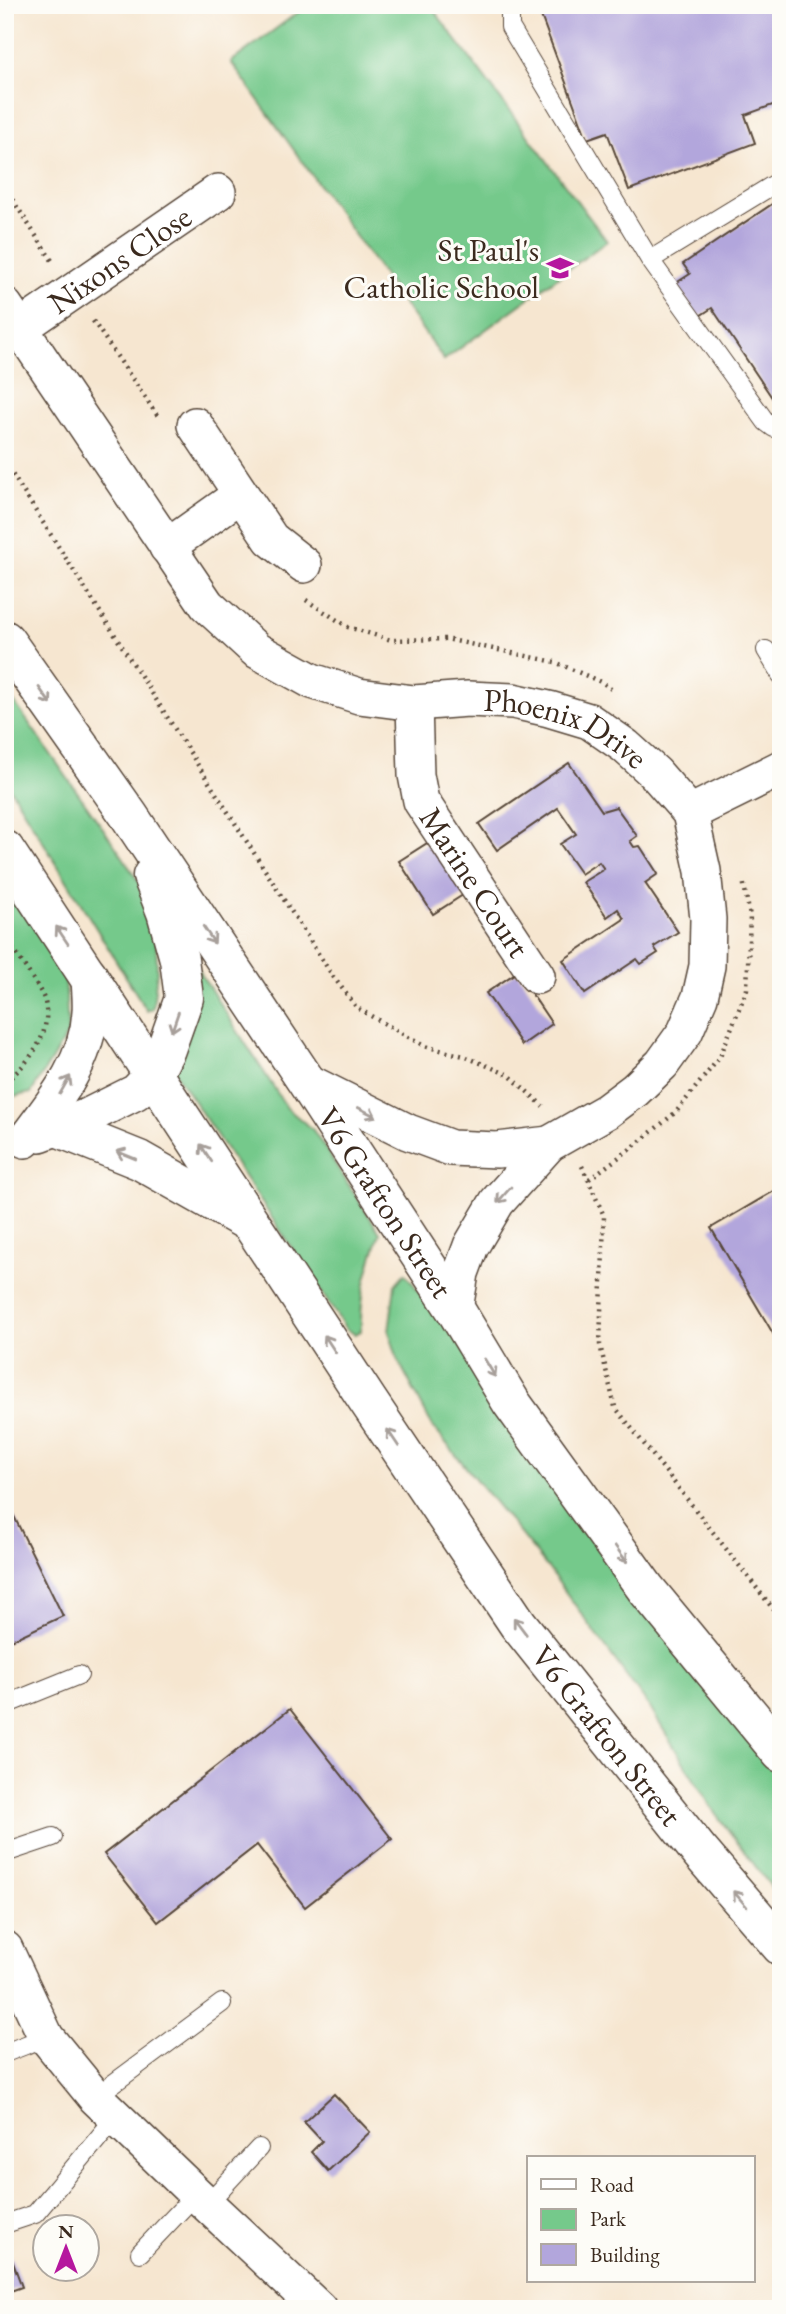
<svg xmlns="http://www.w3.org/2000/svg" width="786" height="2314" font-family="'EB Garamond',serif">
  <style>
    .green { fill: #75c98b; stroke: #587a54; stroke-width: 2 }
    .building { fill: #b2a6dc }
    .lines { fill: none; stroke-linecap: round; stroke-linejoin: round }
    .lane-casing { stroke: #574639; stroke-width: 20 }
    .street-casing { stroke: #574639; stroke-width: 38 }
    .secondary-casing { stroke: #574639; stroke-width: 41 }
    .path { stroke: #574639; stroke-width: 4.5; stroke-dasharray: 2 5; stroke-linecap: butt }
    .lane { stroke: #fff; stroke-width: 18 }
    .street { stroke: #fff; stroke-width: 35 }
    .secondary { stroke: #fff; stroke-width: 38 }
    .oneway { stroke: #a79f9a }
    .labels { text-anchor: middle; stroke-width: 6; stroke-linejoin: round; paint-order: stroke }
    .poi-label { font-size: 32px; fill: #3b2a1e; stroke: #fdfcf7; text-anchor: end }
    .street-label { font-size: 32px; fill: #3b2a1e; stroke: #fdfcf7 }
  </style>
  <rect width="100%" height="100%" fill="#fdfcf7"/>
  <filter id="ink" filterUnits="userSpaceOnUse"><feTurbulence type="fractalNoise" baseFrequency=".0143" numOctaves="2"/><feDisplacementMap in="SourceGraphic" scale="14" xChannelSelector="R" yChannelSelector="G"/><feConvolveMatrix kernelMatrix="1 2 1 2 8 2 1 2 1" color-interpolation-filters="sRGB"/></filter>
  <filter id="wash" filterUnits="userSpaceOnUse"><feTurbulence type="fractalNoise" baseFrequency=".00686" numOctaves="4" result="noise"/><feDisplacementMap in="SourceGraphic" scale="28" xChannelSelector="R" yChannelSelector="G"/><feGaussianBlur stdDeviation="1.57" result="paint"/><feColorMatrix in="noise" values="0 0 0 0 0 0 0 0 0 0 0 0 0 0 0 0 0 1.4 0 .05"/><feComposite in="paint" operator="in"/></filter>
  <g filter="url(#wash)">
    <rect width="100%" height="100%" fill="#f6e6d0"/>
    <path class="green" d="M 308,5 L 430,5 L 607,241 L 444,360 L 231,62 Z
      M 5,689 L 123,857 L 151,902 L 156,933 L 157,971 L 153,1008 L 147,1011 L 5,780 Z
      M 5,871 L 65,973 L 68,1033 L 31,1093 L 5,1098 Z
      M 192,960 L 287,1108 L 313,1130 L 380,1233 C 368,1270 360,1291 361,1331 L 355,1334 L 346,1329 L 173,1070 Z
      M 405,1273 L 781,1770 L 781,1900 L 713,1810 L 650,1708 L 548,1568 L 433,1427 L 398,1360 L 389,1331 L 395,1285 Z"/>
    <g id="blocks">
      <path class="building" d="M 537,5 L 781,5 L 781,102 L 745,115 L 755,143 L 629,190 L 607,132 L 587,139 Z
        M 781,198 L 781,411 L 712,308 L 698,317 L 676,283 L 690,274 L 683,264 Z
        M 569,763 L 602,811 L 616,807 L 637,836 L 630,841 L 634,847 L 640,846 L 658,874 L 645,883 L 678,932 L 654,947 L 658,953 L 641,964 L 637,959 L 585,994 L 563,960 L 624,919 L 618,909 L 607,917 L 583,882 L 604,869 L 599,862 L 581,874 L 560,844 L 576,834 L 558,808 L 497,850 L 479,824 Z
        M 432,840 L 466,893 L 433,914 L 399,861 Z
        M 517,972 L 552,1024 L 522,1045 L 486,993 Z
        M 781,1187 L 781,1347 L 711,1228 Z
        M 7,1502 L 63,1616 L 5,1643 L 5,1503 Z
        M 290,1709 L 392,1839 L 305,1907 L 257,1845 L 158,1922 L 104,1854 Z
        M 334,2094 L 370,2132 L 328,2171 L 311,2152 L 322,2141 L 304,2122 Z
        M 11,2257 L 22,2287 L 5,2293 L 5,2259 Z"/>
    </g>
  </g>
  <g filter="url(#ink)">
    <use href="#blocks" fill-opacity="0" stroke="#574639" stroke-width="2"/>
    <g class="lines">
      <defs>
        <path id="lane" d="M 510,5 L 510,27 L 650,260 L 766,422 L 774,428 L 781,428
          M 650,260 L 781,180
          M 766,650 L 781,675
          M 5,1705 L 79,1675
          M 5,1853 L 53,1837
          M 5,2053 L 46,2037
          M 95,2097 L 222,2003
          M 207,2204 L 259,2148
          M 5,2224 L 35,2214 L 116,2117
          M 140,2253 L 196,2194
          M 432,2309 L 433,2309"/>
        <g id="street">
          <path id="s1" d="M 5,306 L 207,605 L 256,650 L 312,681 L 359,696 L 414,703 L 468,699 L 513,701 L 549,709 L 589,721 L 625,746 L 655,773 L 690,813 L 703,871 L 708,919 L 707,966 L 700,997 L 685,1032 L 662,1064 L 635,1090 L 607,1111 L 549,1144 L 497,1202 L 471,1246 L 461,1273 L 455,1309"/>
          <path id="s2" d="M 20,328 L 218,192"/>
          <path d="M 195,425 L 271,539 L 304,565"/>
          <path d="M 167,547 L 240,495"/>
          <path id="s3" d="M 414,703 L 416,775 L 421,801 L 537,976"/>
          <path d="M 690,813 L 781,768"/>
          <path d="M 306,1081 L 408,1132 L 451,1148 L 497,1150 L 549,1144"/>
          <path d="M 40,1134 L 90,1115 L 136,1092 L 154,1073"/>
          <path d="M 25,1140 C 54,1102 87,1063 90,1012 C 91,1000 89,987 89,974"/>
          <path d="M 5,1949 L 46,2037 L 95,2097 L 196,2194 L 319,2309"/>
        </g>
        <g id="secondary">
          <path id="s4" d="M 5,640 L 130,817 L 306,1081 L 455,1309 L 511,1402 L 646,1589 L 781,1753"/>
          <path id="s5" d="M 5,850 L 368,1401 L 518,1624 L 700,1852 L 781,1946"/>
          <path d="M 152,876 L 166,912 L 179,959 L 184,998 L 166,1049 L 154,1073"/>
          <path d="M 57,1127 L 139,1160 L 245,1220"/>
        </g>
      </defs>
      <use href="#lane" class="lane-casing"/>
      <use href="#street" class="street-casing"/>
      <use href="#secondary" class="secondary-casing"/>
      <path class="path" d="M 5,188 L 53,262
        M 93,321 L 159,418
        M 5,463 L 332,975 L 357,1008 L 424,1046 L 464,1056 L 509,1075 L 543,1106
        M 306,600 L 348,627 L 391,640 L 446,639 L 555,662 L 603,683 L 611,689
        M 5,937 C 13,950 43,991 45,1002 C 52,1035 29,1063 5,1082
        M 582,1166 L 604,1216 L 600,1345 L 615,1407 L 781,1619
        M 589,1179 L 633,1147 L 676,1112 L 720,1057 L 747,989 L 750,916 L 743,880"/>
      <use href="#lane" class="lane"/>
      <use href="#street" class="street"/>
      <use href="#secondary" class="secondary"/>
    </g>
    <defs><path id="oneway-shaft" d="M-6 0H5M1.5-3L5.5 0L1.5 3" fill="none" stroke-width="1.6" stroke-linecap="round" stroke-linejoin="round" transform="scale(1.75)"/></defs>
    <g class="oneway">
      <use href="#oneway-shaft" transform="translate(45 696) rotate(55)"/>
      <use href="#oneway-shaft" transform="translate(62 935) rotate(-124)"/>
      <use href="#oneway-shaft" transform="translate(209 935) rotate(56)"/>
      <use href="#oneway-shaft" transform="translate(175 1022) rotate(109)"/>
      <use href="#oneway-shaft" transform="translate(65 1085) rotate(-60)"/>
      <use href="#oneway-shaft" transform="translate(367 1112) rotate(27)"/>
      <use href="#oneway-shaft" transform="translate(206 1153) rotate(-123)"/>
      <use href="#oneway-shaft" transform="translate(126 1155) rotate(-158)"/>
      <use href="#oneway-shaft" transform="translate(504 1195) rotate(131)"/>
      <use href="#oneway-shaft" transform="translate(330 1344) rotate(-123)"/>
      <use href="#oneway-shaft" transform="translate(490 1368) rotate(59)"/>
      <use href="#oneway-shaft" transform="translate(393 1438) rotate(-124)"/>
      <use href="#oneway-shaft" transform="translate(621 1554) rotate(54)"/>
      <use href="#oneway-shaft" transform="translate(520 1626) rotate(-127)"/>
      <use href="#oneway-shaft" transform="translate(740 1899) rotate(-131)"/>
    </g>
  </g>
  <defs>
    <symbol id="school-bare" viewBox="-9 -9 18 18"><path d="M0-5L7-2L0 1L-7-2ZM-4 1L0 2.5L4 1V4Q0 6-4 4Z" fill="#b5179e" stroke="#fdfcf7" stroke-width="2.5" paint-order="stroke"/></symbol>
  </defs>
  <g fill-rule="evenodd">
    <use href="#school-bare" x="541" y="249" width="38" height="38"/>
  </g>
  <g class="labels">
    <g class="poi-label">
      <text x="539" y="261">St Paul's<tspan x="539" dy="37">Catholic School</tspan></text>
    </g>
    <g class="street-label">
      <text dy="11" stroke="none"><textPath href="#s2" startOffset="121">Nixons Close</textPath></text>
      <text dy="11" stroke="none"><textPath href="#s1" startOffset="754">Phoenix Drive</textPath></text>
      <text dy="11" stroke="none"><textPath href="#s3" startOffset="196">Marine Court</textPath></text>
      <text dy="11" stroke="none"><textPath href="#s4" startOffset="679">V6 Grafton Street</textPath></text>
      <text dy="11" stroke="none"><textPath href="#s5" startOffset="1071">V6 Grafton Street</textPath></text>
    </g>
  </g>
  <rect width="786" height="2314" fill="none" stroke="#fdfcf7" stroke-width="28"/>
  <rect x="527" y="2156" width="228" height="126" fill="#fdfcf7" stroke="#afa8a0" stroke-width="2"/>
  <rect x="541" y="2179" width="35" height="10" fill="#ffffff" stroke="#afa8a0" stroke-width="2"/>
  <text x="590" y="2192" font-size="21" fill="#3b2a1e">Road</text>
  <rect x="541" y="2209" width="35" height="21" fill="#75c98b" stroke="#afa8a0" stroke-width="2"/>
  <text x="590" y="2226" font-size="21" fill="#3b2a1e">Park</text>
  <rect x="541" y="2244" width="35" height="21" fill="#b2a6dc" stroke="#afa8a0" stroke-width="2"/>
  <text x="590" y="2262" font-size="21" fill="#3b2a1e">Building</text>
  <g transform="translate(66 2248)"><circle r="33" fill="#fdfcf7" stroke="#afa8a0" stroke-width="2"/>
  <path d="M0-5L12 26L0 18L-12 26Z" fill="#b5179e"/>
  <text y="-10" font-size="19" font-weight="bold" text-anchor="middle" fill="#3b2a1e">N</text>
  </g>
</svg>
